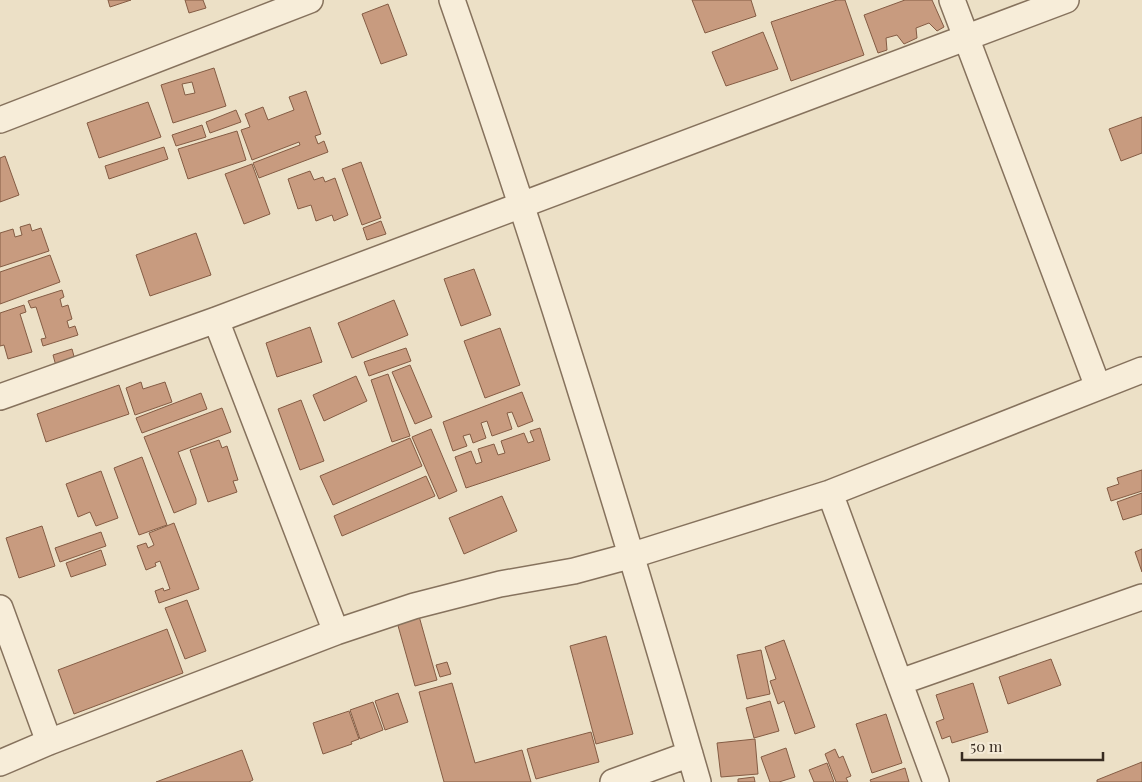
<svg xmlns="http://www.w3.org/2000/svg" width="1142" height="782" font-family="'Playfair Display',serif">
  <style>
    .building { fill: #c89b7f; stroke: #845c44; fill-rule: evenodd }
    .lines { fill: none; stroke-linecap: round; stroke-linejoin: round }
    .minor-casing { stroke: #86725d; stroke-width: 28 }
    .minor { stroke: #f7edd9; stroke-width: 25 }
  </style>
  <rect width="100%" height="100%" fill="#ece0c6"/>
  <path class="building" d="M 108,0 L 131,0 L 110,7 Z
    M 185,0 L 203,0 L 206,8 L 189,13 Z
    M 692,0 L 751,0 L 756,16 L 705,33 Z
    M 837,0 L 845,0 L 864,55 L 791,81 L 771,22 Z
    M 905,0 L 932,0 L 944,27 L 937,31 L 929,23 L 916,28 L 917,38 L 904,44 L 897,35 L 886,38 L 887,50 L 878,53 L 864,15 Z
    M 388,4 L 407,55 L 381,64 L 362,14 Z
    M 763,32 L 778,69 L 726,86 L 712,52 Z
    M 214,68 L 226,106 L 173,123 L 161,85 ZM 192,82 L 195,93 L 185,95 L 182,84 Z
    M 306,91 L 321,134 L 315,136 L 318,144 L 324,141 L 328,152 L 259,178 L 253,163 L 300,145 L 299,142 L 252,160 L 241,130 L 250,127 L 245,114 L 263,107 L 268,120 L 294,110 L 289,97 Z
    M 148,102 L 161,137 L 99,158 L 87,123 Z
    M 236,110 L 241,122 L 210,133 L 206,122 Z
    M 1142,117 L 1142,153 L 1121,161 L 1109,129 Z
    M 202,125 L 206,137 L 176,146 L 172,135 Z
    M 237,131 L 246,160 L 188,179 L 178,149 Z
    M 164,147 L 168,159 L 109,179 L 105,166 Z
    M 5,156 L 19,195 L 0,202 L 0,158 Z
    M 361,162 L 381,218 L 362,225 L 342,169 Z
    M 252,164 L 270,214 L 244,224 L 225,174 Z
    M 310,171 L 314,180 L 323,177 L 325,182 L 335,178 L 348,215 L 334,221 L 332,215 L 316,221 L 311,205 L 298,209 L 288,179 Z
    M 381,221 L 386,234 L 367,240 L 363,228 Z
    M 30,224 L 32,231 L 41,228 L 49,251 L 0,267 L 0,233 L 13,229 L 15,237 L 22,235 L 20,227 Z
    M 196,233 L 211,275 L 150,296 L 136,255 Z
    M 50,255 L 60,282 L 0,304 L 0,272 Z
    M 474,269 L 491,315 L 461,326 L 444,279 Z
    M 62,290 L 64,297 L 60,299 L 62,307 L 68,305 L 72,319 L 67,321 L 69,328 L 75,326 L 78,335 L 43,346 L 41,339 L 46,338 L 36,307 L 31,308 L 28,301 Z
    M 394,300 L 408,335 L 352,358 L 338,323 Z
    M 24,305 L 26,312 L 20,314 L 32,352 L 8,359 L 4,345 L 0,346 L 0,313 Z
    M 310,327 L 322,362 L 277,377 L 266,343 Z
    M 500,328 L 520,385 L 485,398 L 464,341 Z
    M 406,348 L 411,361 L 369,376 L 364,362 Z
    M 72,349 L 75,360 L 56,366 L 53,355 Z
    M 410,365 L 432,417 L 415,424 L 392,372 Z
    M 388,374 L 410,436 L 392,442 L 371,380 Z
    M 356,376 L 367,401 L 324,421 L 313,395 Z
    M 141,382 L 143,389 L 165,382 L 172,402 L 135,415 L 126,388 Z
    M 119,385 L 129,414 L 46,442 L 37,414 Z
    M 522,392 L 533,421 L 518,427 L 512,412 L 507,413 L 512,429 L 492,436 L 487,421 L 481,423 L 486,438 L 473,443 L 470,434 L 463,436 L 467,446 L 453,451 L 443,422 Z
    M 201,393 L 207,409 L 142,433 L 136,418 Z
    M 301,400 L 324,461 L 300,470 L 278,409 Z
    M 222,408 L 231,432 L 178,452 L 196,499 L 196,504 L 174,513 L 144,437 Z
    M 540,428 L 550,460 L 466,488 L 455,457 L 471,451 L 476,464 L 482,462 L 478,449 L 494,444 L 498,455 L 505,453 L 501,441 L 524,433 L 528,443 L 534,441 L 530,431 Z
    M 431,429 L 457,491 L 439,499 L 412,437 Z
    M 410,438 L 422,466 L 333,505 L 320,476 Z
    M 219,440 L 222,448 L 227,446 L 238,480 L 233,481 L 237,492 L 208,502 L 190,450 Z
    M 142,457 L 167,525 L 139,535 L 114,468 Z
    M 1142,470 L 1142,491 L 1111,501 L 1107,488 L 1119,484 L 1117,478 Z
    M 101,471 L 118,518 L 96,526 L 90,512 L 78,517 L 66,484 Z
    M 426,476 L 435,496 L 342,536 L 334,516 Z
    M 1142,493 L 1142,514 L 1123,520 L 1117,502 Z
    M 502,496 L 517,531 L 464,554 L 449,518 Z
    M 174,523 L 199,589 L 159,603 L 155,591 L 163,588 L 164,591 L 170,589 L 160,561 L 155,563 L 156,566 L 146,570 L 137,546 L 146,543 L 148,548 L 154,545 L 149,533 Z
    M 42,526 L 55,566 L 19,578 L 6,538 Z
    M 101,532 L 106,546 L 60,562 L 55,548 Z
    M 1142,549 L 1142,572 L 1135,552 Z
    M 101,550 L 106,565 L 71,577 L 66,563 Z
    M 187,600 L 206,651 L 185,659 L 165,608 Z
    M 417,609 L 437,680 L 415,686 L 395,615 Z
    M 167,629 L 183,673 L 74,714 L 58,670 Z
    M 606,636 L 633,734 L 596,744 L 570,646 Z
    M 784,640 L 815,727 L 795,734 L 784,701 L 778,704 L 770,681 L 776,679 L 765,647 Z
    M 761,650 L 770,694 L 747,699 L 737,655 Z
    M 1051,659 L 1061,685 L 1008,704 L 999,677 Z
    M 447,662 L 451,674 L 440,677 L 436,665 Z
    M 452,683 L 475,763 L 522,750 L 531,782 L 444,782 L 419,692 Z
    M 973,683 L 988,732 L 952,743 L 950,736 L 942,739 L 936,722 L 944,719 L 936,695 Z
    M 398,693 L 408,722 L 385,730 L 375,701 Z
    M 770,701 L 779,731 L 754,738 L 746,708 Z
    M 373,702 L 383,730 L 360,739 L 350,710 Z
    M 349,711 L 359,739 L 351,742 L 352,744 L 323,754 L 313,723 Z
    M 886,714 L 902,763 L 872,773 L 856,724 Z
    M 591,732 L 599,762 L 536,779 L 527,749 Z
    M 755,739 L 758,774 L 721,777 L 717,743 Z
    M 786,748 L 795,777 L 779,782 L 770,782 L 761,757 Z
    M 835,749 L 839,758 L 843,756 L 851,776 L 846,778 L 848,782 L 836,782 L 825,754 Z
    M 242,750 L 253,780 L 249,782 L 156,782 Z
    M 1142,762 L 1142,782 L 1097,782 L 1097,780 Z
    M 827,763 L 834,782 L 814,782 L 809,770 Z
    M 905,768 L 909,782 L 871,782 L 870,780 Z
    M 754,777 L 755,782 L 738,782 L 738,779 Z"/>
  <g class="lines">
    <defs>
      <path id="minor" d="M 452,0 C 542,258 622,519 698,782
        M 952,0 L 1098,387
        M 0,120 L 310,0
        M 216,320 L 336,632
        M 0,397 L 216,320 L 1066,0
        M 830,493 L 936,782
        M 0,608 L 49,742
        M 900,682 L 1142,597
        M 0,763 L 49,742 L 336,632 L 414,606 L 500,584 L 574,571 L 633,555 L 830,493 L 1142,370
        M 613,782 L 690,754"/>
    </defs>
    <use href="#minor" class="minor-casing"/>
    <use href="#minor" class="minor"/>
  </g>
  <path d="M962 752v8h141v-8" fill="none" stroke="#372b20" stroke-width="2.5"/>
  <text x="970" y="752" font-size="15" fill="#372b20" stroke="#f4ead6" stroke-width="4" paint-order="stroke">50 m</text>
</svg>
